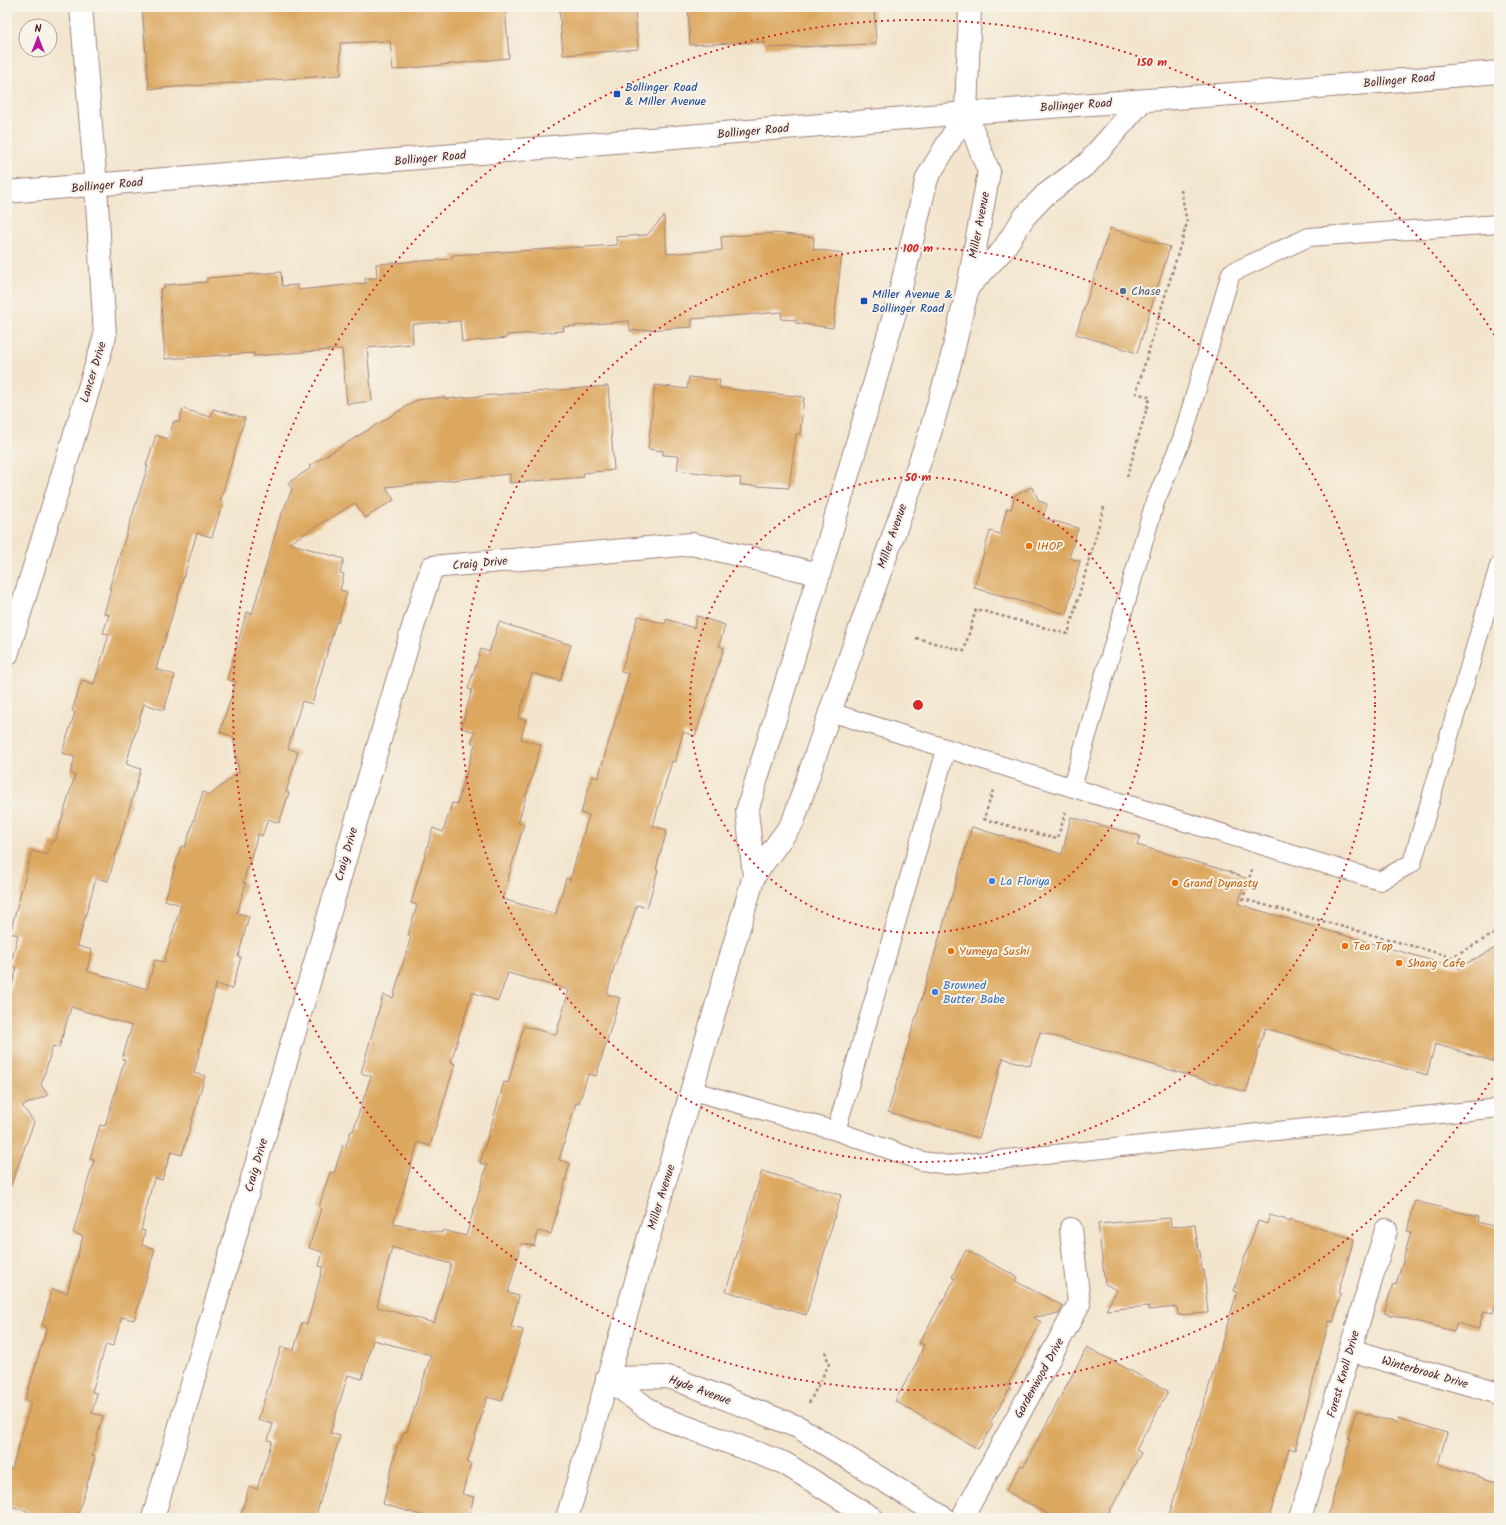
<svg xmlns="http://www.w3.org/2000/svg" width="1506" height="1525" font-family="Kalam,sans-serif">
  <style>
    .building { fill: #dca75f; fill-rule: evenodd }
    .lines { fill: none; stroke-linecap: round; stroke-linejoin: round }
    .service-casing { stroke: #9e827c; stroke-width: 20 }
    .minor-casing { stroke: #9e827c; stroke-width: 24 }
    .secondary-casing { stroke: #9e827c; stroke-width: 24 }
    .path { stroke: #9e827c; stroke-width: 2.5; stroke-dasharray: 3 3; stroke-linecap: butt }
    .service { stroke: #fff; stroke-width: 18 }
    .minor { stroke: #fff; stroke-width: 22 }
    .secondary { stroke: #fff; stroke-width: 22 }
    .ring { fill: none; stroke: #d62828; stroke-width: 2; stroke-dasharray: 2 4 }
    .transit-dot { fill: #1a4fb4; stroke: #f7f3e8; stroke-width: 1.5 }
    .service-dot { fill: #5c6f8a; stroke: #f7f3e8; stroke-width: 1.5 }
    .food-dot { fill: #e8710a; stroke: #f7f3e8; stroke-width: 1.5 }
    .shop-dot { fill: #3f7fe0; stroke: #f7f3e8; stroke-width: 1.5 }
    .labels { text-anchor: middle; stroke-width: 4; stroke-linejoin: round; paint-order: stroke }
    .street-label { font-size: 12px; fill: #4a1f2b; stroke: #f7f3e8 }
    .transit-label { font-size: 12px; fill: #164399; stroke: #f7f3e8; text-anchor: start }
    .service-label { font-size: 12px; fill: #4e5e75; stroke: #f7f3e8; text-anchor: start }
    .food-label { font-size: 12px; fill: #c56008; stroke: #f7f3e8; text-anchor: start }
    .shop-label { font-size: 12px; fill: #366cbe; stroke: #f7f3e8; text-anchor: start }
    .centre { fill: #d62828; stroke: #f7f3e8; stroke-width: 2 }
    .ring-label { font-size: 12px; text-anchor: middle; font-weight: bold; fill: #d62828; stroke: #f7f3e8; stroke-width: 4; stroke-linejoin: round; paint-order: stroke }
  </style>
  <rect width="100%" height="100%" fill="#f7f3e8"/>
  <filter id="ink" filterUnits="userSpaceOnUse"><feTurbulence type="fractalNoise" baseFrequency=".025" numOctaves="2"/><feDisplacementMap in="SourceGraphic" scale="8" xChannelSelector="R" yChannelSelector="G"/><feConvolveMatrix kernelMatrix="1 2 1 2 8 2 1 2 1" color-interpolation-filters="sRGB"/></filter>
  <filter id="wash" filterUnits="userSpaceOnUse"><feTurbulence type="fractalNoise" baseFrequency=".012" numOctaves="4" result="noise"/><feDisplacementMap in="SourceGraphic" scale="16" xChannelSelector="R" yChannelSelector="G"/><feGaussianBlur stdDeviation="0.9" result="paint"/><feColorMatrix in="noise" values="0 0 0 0 0 0 0 0 0 0 0 0 0 0 0 0 0 1.4 0 .05"/><feComposite in="paint" operator="in"/></filter>
  <g filter="url(#wash)">
    <rect width="100%" height="100%" fill="#f3e5cd"/>
    <g id="blocks">
      <path class="building" d="M 142,7 L 505,7 L 509,58 L 393,70 L 390,41 L 340,43 L 341,75 L 149,89 Z
        M 559,7 L 635,7 L 638,49 L 563,55 Z
        M 688,7 L 874,7 L 876,44 L 765,48 L 765,42 L 754,42 L 690,45 Z
        M 664,216 L 667,254 L 722,250 L 721,237 L 774,233 L 814,237 L 813,249 L 842,253 L 833,328 L 796,323 L 796,320 L 781,319 L 782,312 L 692,319 L 692,327 L 630,331 L 629,321 L 563,327 L 564,331 L 507,335 L 507,338 L 462,342 L 460,321 L 412,324 L 413,344 L 367,348 L 372,401 L 347,404 L 342,349 L 254,356 L 254,353 L 165,359 L 160,289 L 164,288 L 164,285 L 207,282 L 207,278 L 281,272 L 282,286 L 298,285 L 298,290 L 366,283 L 365,278 L 377,278 L 376,264 L 453,259 L 452,255 L 617,245 L 616,237 L 647,235 Z
        M 1110,228 L 1170,247 L 1137,353 L 1076,334 Z
        M 689,377 L 720,380 L 719,388 L 804,397 L 800,434 L 796,434 L 789,488 L 740,485 L 741,478 L 677,470 L 679,456 L 663,455 L 663,451 L 648,449 L 655,385 L 687,389 Z
        M 608,386 L 614,470 L 583,473 L 584,477 L 510,483 L 510,474 L 386,487 L 394,500 L 365,518 L 355,503 L 289,543 L 344,559 L 340,573 L 344,574 L 340,590 L 347,592 L 338,623 L 336,622 L 312,704 L 302,701 L 288,748 L 298,752 L 286,792 L 289,793 L 279,823 L 268,819 L 262,836 L 258,834 L 243,883 L 246,883 L 237,913 L 249,916 L 238,957 L 241,957 L 232,989 L 216,984 L 194,1073 L 205,1076 L 182,1155 L 171,1152 L 162,1180 L 154,1178 L 141,1230 L 145,1231 L 142,1245 L 155,1249 L 134,1320 L 122,1317 L 113,1346 L 106,1344 L 92,1392 L 97,1393 L 92,1413 L 103,1416 L 92,1456 L 95,1457 L 77,1518 L 25,1518 L 27,1511 L 7,1505 L 7,1467 L 12,1469 L 31,1402 L 25,1401 L 47,1327 L 42,1325 L 52,1289 L 67,1293 L 83,1236 L 73,1233 L 94,1160 L 90,1159 L 100,1125 L 105,1126 L 125,1059 L 122,1059 L 132,1026 L 71,1007 L 59,1048 L 53,1046 L 41,1085 L 48,1095 L 22,1106 L 34,1122 L 10,1188 L 7,1187 L 7,1002 L 17,968 L 10,966 L 18,935 L 10,933 L 32,851 L 47,855 L 51,841 L 55,842 L 71,788 L 75,775 L 70,774 L 75,757 L 62,753 L 75,712 L 72,711 L 82,680 L 94,684 L 109,634 L 103,633 L 109,615 L 104,614 L 111,589 L 109,589 L 148,466 L 146,466 L 156,435 L 168,439 L 174,421 L 179,422 L 183,409 L 211,417 L 213,409 L 245,418 L 220,501 L 223,502 L 212,537 L 197,533 L 156,669 L 175,675 L 164,710 L 144,704 L 126,764 L 141,769 L 108,881 L 96,878 L 77,946 L 92,950 L 87,971 L 147,989 L 155,960 L 164,962 L 181,905 L 165,900 L 181,846 L 185,847 L 203,792 L 210,795 L 239,772 L 233,737 L 220,732 L 236,682 L 227,679 L 247,612 L 252,614 L 279,521 L 292,489 L 288,483 L 311,468 L 309,466 L 417,400 L 445,397 L 445,399 Z
        M 1032,487 L 1039,501 L 1047,504 L 1043,518 L 1078,528 L 1069,558 L 1080,561 L 1066,614 L 974,588 L 990,531 L 1000,534 L 1007,508 L 1011,509 L 1015,495 Z
        M 638,616 L 665,624 L 666,619 L 694,628 L 697,616 L 725,625 L 719,646 L 724,648 L 695,736 L 683,732 L 675,762 L 672,761 L 653,826 L 667,830 L 656,869 L 658,870 L 647,908 L 637,905 L 627,936 L 626,936 L 614,967 L 607,994 L 620,998 L 596,1076 L 588,1074 L 579,1103 L 576,1103 L 559,1160 L 570,1163 L 551,1234 L 538,1231 L 534,1246 L 522,1243 L 508,1293 L 519,1296 L 511,1327 L 523,1330 L 502,1401 L 487,1397 L 467,1463 L 471,1464 L 462,1494 L 474,1497 L 468,1518 L 431,1518 L 383,1504 L 398,1442 L 400,1443 L 404,1431 L 407,1432 L 431,1355 L 373,1340 L 362,1379 L 348,1375 L 330,1433 L 340,1436 L 315,1518 L 240,1518 L 249,1487 L 257,1489 L 272,1441 L 268,1440 L 273,1424 L 258,1420 L 281,1347 L 294,1350 L 302,1322 L 307,1324 L 323,1267 L 319,1266 L 323,1252 L 309,1248 L 321,1208 L 319,1207 L 330,1172 L 334,1173 L 343,1145 L 346,1146 L 351,1131 L 353,1131 L 371,1076 L 361,1073 L 383,995 L 393,998 L 411,936 L 408,935 L 417,905 L 411,903 L 433,828 L 443,832 L 452,803 L 457,804 L 475,744 L 471,742 L 475,732 L 461,728 L 472,690 L 468,689 L 481,649 L 489,652 L 499,622 L 571,645 L 560,681 L 532,673 L 518,718 L 526,720 L 521,739 L 541,745 L 518,823 L 524,824 L 502,899 L 556,914 L 566,878 L 570,880 L 589,815 L 581,813 L 592,776 L 598,778 L 629,674 L 621,672 ZM 508,973 L 569,990 L 556,1035 L 524,1026 L 508,1083 L 504,1082 L 480,1163 L 487,1165 L 466,1236 L 443,1230 L 442,1233 L 393,1224 L 418,1142 L 430,1146 L 455,1064 L 451,1062 L 472,992 L 498,1001 ZM 392,1247 L 451,1264 L 434,1323 L 377,1307 Z
        M 1071,817 L 1140,836 L 1137,845 L 1231,872 L 1231,873 L 1246,878 L 1238,904 L 1298,922 L 1458,968 L 1499,946 L 1499,1063 L 1435,1044 L 1427,1075 L 1265,1028 L 1246,1092 L 1040,1032 L 1030,1066 L 1003,1058 L 979,1138 L 888,1112 L 972,827 L 1062,854 Z
        M 762,1171 L 841,1195 L 806,1315 L 726,1291 Z
        M 1415,1201 L 1479,1217 L 1478,1222 L 1499,1228 L 1499,1293 L 1493,1313 L 1484,1311 L 1478,1329 L 1457,1323 L 1454,1331 L 1384,1313 L 1393,1284 L 1396,1285 L 1411,1232 L 1407,1231 Z
        M 1270,1215 L 1290,1221 L 1290,1219 L 1354,1239 L 1338,1293 L 1341,1294 L 1333,1322 L 1329,1321 L 1295,1450 L 1289,1448 L 1269,1518 L 1168,1518 L 1207,1393 L 1237,1292 L 1234,1291 L 1242,1265 L 1258,1221 L 1267,1224 Z
        M 1170,1218 L 1171,1227 L 1195,1224 L 1198,1251 L 1200,1251 L 1202,1271 L 1204,1270 L 1208,1313 L 1178,1315 L 1177,1307 L 1148,1310 L 1148,1306 L 1106,1310 L 1117,1290 L 1105,1284 L 1098,1224 Z
        M 966,1250 L 1018,1277 L 1015,1281 L 1063,1306 L 1059,1314 L 1033,1317 L 1041,1322 L 1007,1386 L 1010,1388 L 990,1423 L 993,1425 L 978,1449 L 895,1401 L 917,1362 L 924,1345 L 919,1343 L 955,1279 L 952,1277 Z
        M 1087,1347 L 1168,1391 L 1136,1450 L 1141,1453 L 1106,1518 L 1055,1518 L 1006,1491 L 1021,1465 L 1024,1466 Z
        M 1356,1411 L 1397,1423 L 1398,1418 L 1447,1433 L 1438,1464 L 1499,1483 L 1499,1518 L 1327,1518 L 1351,1439 L 1348,1438 Z"/>
    </g>
  </g>
  <g filter="url(#ink)">
    <use href="#blocks" fill-opacity="0" stroke="#9e827c" stroke-width="1"/>
    <g class="lines">
      <defs>
        <path id="service" d="M 830,712 C 1013,770 1196,826 1380,881 L 1412,863 L 1499,566
          M 1072,787 L 1155,502 L 1182,439 L 1231,273 L 1309,237 L 1499,224
          M 693,1091 L 836,1131 L 922,1161 L 948,1165 L 1499,1108
          M 836,1131 L 946,750"/>
        <path id="minor" d="M 7,655 L 105,336 L 96,186 L 81,7
          M 1350,1350 L 1499,1393
          M 607,1378 L 667,1377 L 675,1379 L 798,1427 L 944,1518
          M 607,1378 L 657,1416 L 784,1463 L 872,1518
          M 153,1518 L 412,630 L 432,567 L 692,544 L 819,574
          M 962,1518 L 1079,1304 L 1071,1229
          M 1300,1518 L 1386,1230"/>
        <path id="secondary" d="M 7,192 L 966,113 L 1246,93 L 1499,72
          M 968,287 L 1002,251 L 1025,216 L 1045,195 L 1087,164 L 1142,101
          M 754,876 L 747,811 L 819,574 L 896,309 L 927,178 L 966,113
          M 567,1518 L 754,876 L 793,822 L 830,712 L 930,433 L 951,360 L 968,287 L 989,172 L 966,113 L 970,7"/>
      </defs>
      <use href="#service" class="service-casing"/>
      <use href="#minor" class="minor-casing"/>
      <use href="#secondary" class="secondary-casing"/>
      <path class="path" d="M 1127,477 L 1150,397 L 1136,393 L 1187,223 L 1181,190
        M 916,638 L 964,651 L 976,609 L 1068,634 L 1104,507
        M 993,790 L 984,819 L 1057,839 L 1066,812
        M 1252,869 L 1243,899 L 1452,957 L 1499,931
        M 809,1403 L 829,1364 L 825,1351"/>
      <use href="#service" class="service"/>
      <use href="#minor" class="minor"/>
      <use href="#secondary" class="secondary"/>
    </g>
  </g>
  <g class="ring">
    <circle cx="918" cy="705" r="228"/>
    <circle cx="918" cy="705" r="457"/>
    <path d="M1499 1068A685 685 0 1 1 1499 342"/>
  </g>
  <g class="transit-dot">
    <rect x="613" y="90" width="8" height="8" rx="2"/>
    <rect x="860" y="297" width="8" height="8" rx="2"/>
  </g>
  <circle class="service-dot" cx="1123" cy="291" r="4"/>
  <g class="food-dot">
    <circle cx="1029" cy="546" r="4"/>
    <circle cx="1175" cy="883" r="4"/>
    <circle cx="1345" cy="946" r="4"/>
    <circle cx="951" cy="951" r="4"/>
    <circle cx="1399" cy="963" r="4"/>
  </g>
  <g class="shop-dot">
    <circle cx="992" cy="881" r="4"/>
    <circle cx="935" cy="992" r="4"/>
  </g>
  <g class="labels">
    <g class="street-label">
      <text transform="translate(1399 80) rotate(-5)" y="4">Bollinger Road</text>
      <text transform="translate(1076 105) rotate(-4)" y="4">Bollinger Road</text>
      <text transform="translate(753 131) rotate(-5)" y="4">Bollinger Road</text>
      <text transform="translate(430 158) rotate(-5)" y="4">Bollinger Road</text>
      <text transform="translate(107 185) rotate(-5)" y="4">Bollinger Road</text>
      <text transform="translate(979 225) rotate(-79)" y="4">Miller Avenue</text>
      <text transform="translate(93 372) rotate(-73)" y="4">Lancer Drive</text>
      <text transform="translate(892 536) rotate(-71)" y="4">Miller Avenue</text>
      <text transform="translate(480 563) rotate(-5)" y="4">Craig Drive</text>
      <text transform="translate(346 854) rotate(-74)" y="4">Craig Drive</text>
      <text transform="translate(256 1165) rotate(-74)" y="4">Craig Drive</text>
      <text transform="translate(661 1197) rotate(-73)" y="4">Miller Avenue</text>
      <text transform="translate(1425 1372) rotate(16)" y="4">Winterbrook Drive</text>
      <text transform="translate(1343 1374) rotate(-74)" y="4">Forest Knoll Drive</text>
      <text transform="translate(1039 1378) rotate(-61)" y="4">Gardenwood Drive</text>
      <text transform="translate(700 1390) rotate(20)" y="4">Hyde Avenue</text>
    </g>
    <g class="transit-label">
      <text x="625" y="91">Bollinger Road<tspan x="625" dy="14">&amp; Miller Avenue</tspan></text>
      <text x="872" y="298">Miller Avenue &amp;<tspan x="872" dy="14">Bollinger Road</tspan></text>
    </g>
    <g class="service-label">
      <text x="1131" y="295">Chase</text>
    </g>
    <g class="food-label">
      <text x="1037" y="550">IHOP</text>
      <text x="1183" y="887">Grand Dynasty</text>
      <text x="1353" y="950">Tea Top</text>
      <text x="959" y="955">Yumeya Sushi</text>
      <text x="1407" y="967">Shang Cafe</text>
    </g>
    <g class="shop-label">
      <text x="1000" y="885">La Floriya</text>
      <text x="943" y="989">Browned<tspan x="943" dy="14">Butter Babe</tspan></text>
    </g>
  </g>
  <circle cx="918" cy="705" r="6" class="centre"/>
  <g class="ring-label">
    <text x="1152" y="66">150 m</text>
    <text x="918" y="252">100 m</text>
    <text x="918" y="481">50 m</text>
  </g>
  <rect width="1506" height="1525" fill="none" stroke="#f7f3e8" stroke-width="24"/>
  <g transform="translate(38 38)"><circle r="19" fill="#f7f3e8" stroke="#b29e9c"/>
  <path d="M0-3L7 15L0 10L-7 15Z" fill="#b5179e"/>
  <text y="-6" font-size="11" font-weight="bold" text-anchor="middle" fill="#4a1f2b">N</text>
  </g>
</svg>
